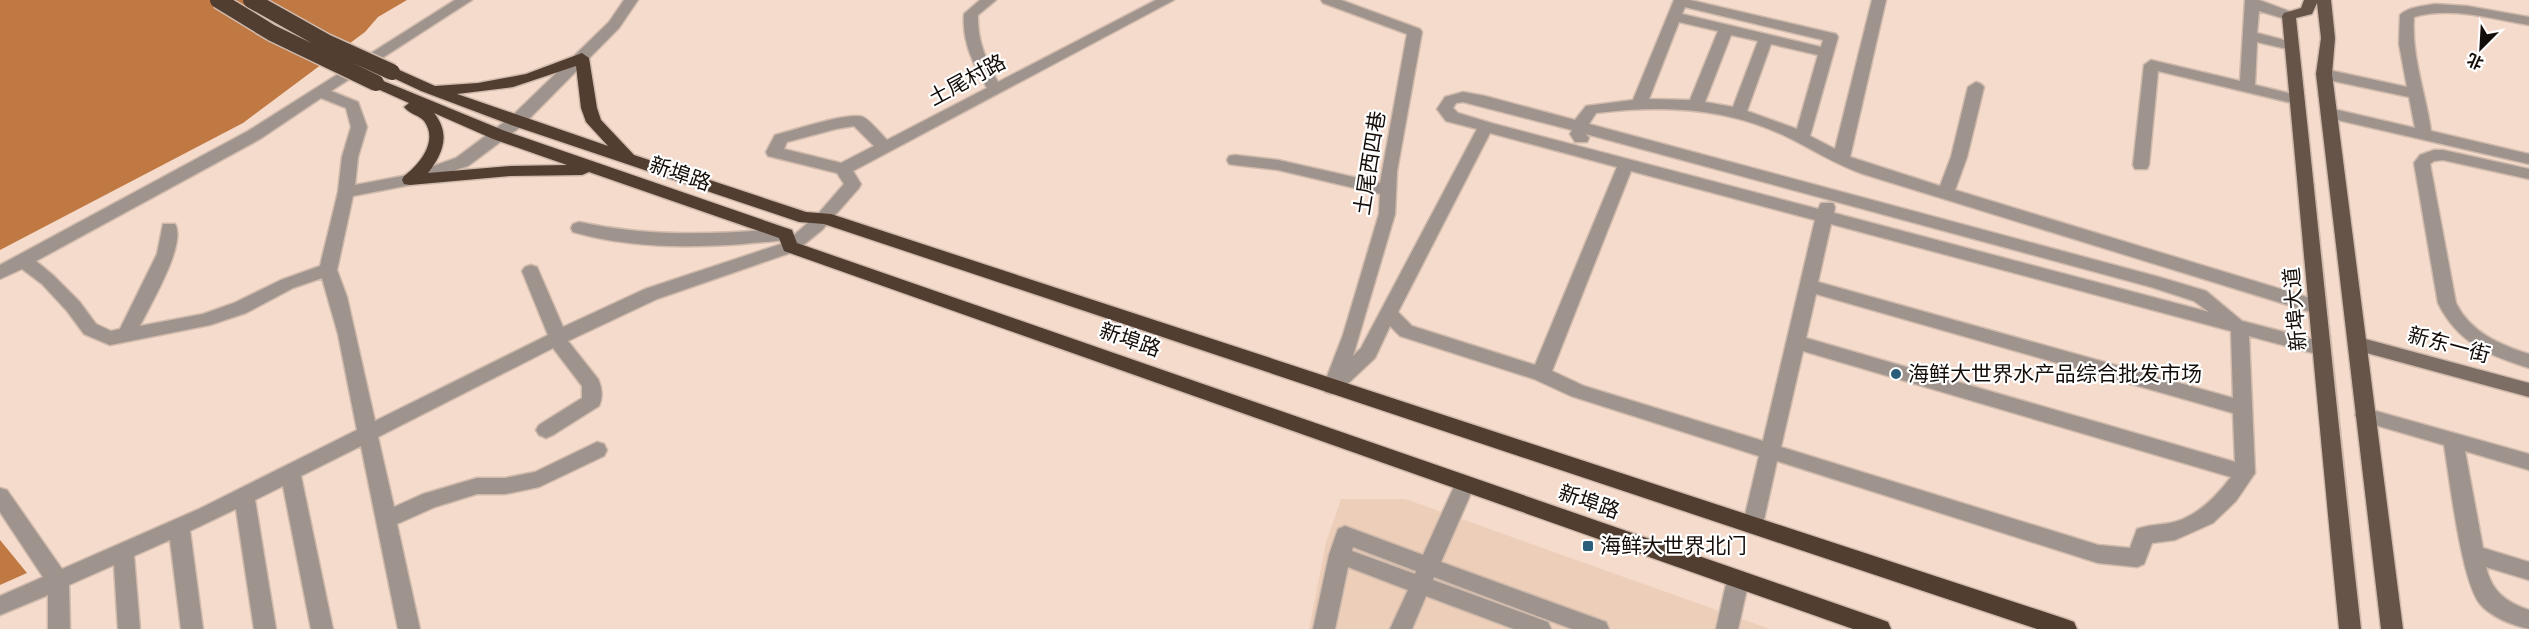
<svg xmlns="http://www.w3.org/2000/svg" width="2529" height="629" font-family="Jost,'Noto Sans SC',sans-serif">
  <style>
    .built { fill: #edceb9 }
    .water { fill: #c17944 }
    .lines { fill: none; stroke-linecap: round; stroke-linejoin: round }
    .street-casing { stroke: #d0baac; stroke-width: 3 }
    .secondary-casing { stroke: #d0baac; stroke-width: 3 }
    .primary-casing { stroke: #d0baac; stroke-width: 3 }
    .highway-casing { stroke: #d0baac; stroke-width: 3 }
    .street { fill: #9e938d; fill-rule: evenodd }
    .secondary { fill: #7d6e65; fill-rule: evenodd }
    .primary { fill: #665448; fill-rule: evenodd }
    .highway { fill: #523e31; fill-rule: evenodd }
    .highway-bridge-casing { stroke: #d0baac; stroke-width: 19; stroke-linecap: butt }
    .highway-bridge { stroke: #523e31; stroke-width: 16 }
    .poi-dot { fill: #295d79; stroke: #fff; stroke-width: 2 }
    .labels { text-anchor: middle; stroke-width: 4.5; stroke-linejoin: round; paint-order: stroke }
    .street-label { font-size: 21px; fill: #150d08; stroke: #fff }
    .poi-label { font-size: 21px; fill: #150d08; stroke: #fff; text-anchor: start }
  </style>
  <rect width="100%" height="100%" fill="#f4dbcb"/>
  <path class="built" d="M 1341,499 L 1405,499 L 1770,629 L 1309,629 L 1326,543 Z"/>
  <path class="water" d="M 0,0 L 407,0 L 378,17 L 365,32 L 243,123 L 0,250 Z
    M 0,540 L 27,573 L 0,585 Z"/>
  <g class="lines">
    <defs>
      <path id="street" d="M 455,0 L 472,0 L 331,91 L 358,102 L 367,127 L 358,157 L 355,185 L 408,175 L 456,158 L 511,117 L 609,22 L 624,0 L 638,0 L 619,28 L 523,125 L 468,166 L 410,185 L 353,196 L 337,270 L 347,297 L 375,421 L 548,335 L 522,271 L 525,267 L 531,265 L 537,267 L 563,327 L 645,289 L 784,243 L 789,239 C 775,242 758,242 743,244 C 686,248 629,248 573,232 L 571,228 L 573,224 L 579,222 C 649,237 715,235 786,228 L 792,230 L 793,236 L 818,214 L 844,184 L 837,173 L 768,156 L 766,152 L 775,135 C 791,131 850,111 863,117 C 871,121 880,133 887,140 L 987,88 C 973,64 962,42 964,14 L 980,0 L 996,0 L 978,15 C 977,40 986,61 998,82 L 1156,0 L 1174,0 L 853,171 L 861,184 L 859,188 L 822,230 L 796,251 L 657,299 L 568,341 L 598,379 C 602,387 603,398 599,406 L 553,435 L 546,438 L 539,435 L 536,430 L 539,425 L 582,398 L 582,386 L 553,348 L 378,437 L 394,507 L 423,494 L 477,478 L 505,478 L 535,472 L 597,442 L 604,444 L 607,450 L 604,456 L 539,487 L 505,494 L 477,494 L 435,507 L 397,524 L 420,629 L 398,629 L 361,446 L 301,476 L 333,629 L 311,629 L 283,486 L 255,500 L 276,629 L 254,629 L 236,509 L 190,531 L 203,629 L 181,629 L 170,540 L 134,556 L 140,629 L 118,629 L 114,565 L 69,585 L 70,629 L 48,629 L 48,595 L 0,615 L 0,596 L 43,577 L 0,512 L 0,488 L 7,490 L 62,569 L 199,509 L 357,430 L 338,334 L 322,278 L 293,288 L 246,313 L 210,325 L 110,345 L 84,334 L 67,311 L 42,284 L 22,269 L 0,279 L 0,265 L 248,131 ZM 321,98 L 346,108 L 351,127 L 342,157 L 338,192 L 320,266 L 281,280 L 234,303 L 203,314 L 140,326 C 150,305 187,244 175,224 L 163,224 L 157,254 L 120,329 L 111,331 L 96,324 L 79,301 L 54,276 L 36,261 L 260,139 ZM 854,126 L 874,146 L 841,163 L 784,149 L 787,142 L 836,129 Z
        M 1321,0 L 1341,0 L 1420,29 L 1422,32 L 1397,171 L 1395,214 L 1353,356 L 1361,348 L 1477,129 L 1446,121 L 1437,109 L 1445,97 L 1463,92 L 1485,96 L 1575,120 L 1586,106 L 1633,100 L 1674,0 L 1690,0 L 1836,34 L 1838,37 L 1810,136 L 1835,149 L 1872,0 L 1886,0 L 1850,157 L 1940,186 L 1951,157 L 1968,87 L 1976,82 L 1981,84 L 1984,87 L 1967,157 L 1955,190 L 2323,302 L 2326,307 L 2323,312 L 2317,314 L 1863,174 C 1834,164 1809,147 1781,134 C 1723,107 1658,105 1596,113 L 1589,124 L 2159,277 L 2206,291 L 2242,321 L 2327,343 L 2329,348 L 2327,353 L 2320,355 L 2249,336 L 2255,473 L 2236,501 L 2213,523 L 2175,540 L 2152,543 L 2144,564 L 2137,567 L 2098,563 L 1777,461 L 1763,524 L 1760,530 L 1753,533 L 1746,530 L 1743,524 L 1759,456 L 1571,396 L 1534,379 L 1400,336 L 1390,326 L 1375,358 L 1339,392 L 1332,394 L 1325,392 L 1323,387 L 1343,335 L 1379,214 L 1380,194 L 1278,170 L 1235,165 L 1229,164 L 1227,160 L 1229,156 L 1235,155 L 1278,160 L 1380,183 L 1407,34 L 1323,3 ZM 1685,7 L 1823,40 L 1821,47 L 1682,14 ZM 1679,22 L 1718,31 L 1690,100 L 1649,99 ZM 1731,35 L 1758,41 L 1733,107 L 1705,102 ZM 1771,44 L 1818,55 L 1797,129 L 1747,111 ZM 1463,102 L 1572,130 L 1570,134 L 1575,142 L 1587,142 L 1589,138 L 1586,134 L 2151,287 L 2194,301 L 2209,312 L 1834,213 L 1835,207 L 1833,203 L 1821,203 L 1818,209 L 1491,123 L 1458,113 L 1453,108 L 1456,103 ZM 1490,133 L 1617,167 L 1535,365 L 1412,326 L 1398,312 ZM 1631,171 L 1815,220 L 1763,441 L 1584,386 L 1552,371 ZM 1831,224 L 2231,331 L 2233,398 L 1818,282 ZM 1816,294 L 2233,413 L 2235,462 L 1806,338 ZM 1803,351 L 2231,477 C 2216,497 2196,518 2170,523 C 2159,525 2148,525 2137,529 L 2130,548 L 2098,545 L 1781,447 Z
        M 2245,0 L 2259,0 L 2294,13 L 2296,16 L 2289,20 L 2259,11 L 2257,33 L 2296,43 L 2298,46 L 2291,50 L 2257,42 L 2255,85 L 2301,96 L 2304,99 L 2296,104 L 2158,71 L 2149,165 L 2147,169 L 2135,169 L 2133,165 L 2144,65 L 2151,60 L 2240,81 Z
        M 2435,4 L 2467,6 L 2529,17 L 2529,25 C 2492,19 2451,6 2414,17 C 2411,57 2426,93 2431,131 L 2529,154 L 2529,164 L 2329,118 L 2321,113 L 2329,108 L 2415,128 L 2409,97 L 2324,79 L 2316,74 L 2324,69 L 2407,87 L 2399,44 L 2400,15 C 2408,7 2423,6 2435,4 Z
        M 2434,150 L 2443,150 L 2529,169 L 2529,179 L 2443,160 L 2434,161 L 2430,164 L 2456,303 C 2470,332 2500,345 2529,354 L 2529,368 C 2488,355 2458,343 2438,303 L 2414,163 L 2420,155 Z
        M 2365,408 L 2529,454 L 2529,470 L 2465,451 L 2483,548 L 2529,562 L 2529,580 L 2486,567 C 2492,592 2506,602 2529,610 L 2529,629 C 2512,625 2491,617 2480,604 C 2461,580 2450,480 2444,445 L 2358,420 L 2355,415 L 2358,410 Z
        M 1465,476 L 1472,478 L 1475,484 L 1441,562 L 1606,622 L 1609,629 L 1572,629 L 1434,577 L 1433,580 L 1548,622 L 1551,629 L 1514,629 L 1426,596 L 1412,629 L 1390,629 L 1408,590 L 1348,567 L 1335,629 L 1313,629 L 1329,555 L 1338,529 L 1345,526 L 1423,555 L 1458,478 ZM 1353,547 L 1416,571 L 1415,574 L 1352,551 Z
        M 1738,571 L 1745,574 L 1749,580 L 1738,629 L 1716,629 L 1727,580 L 1731,574 Z"/>
      <path id="secondary" d="M 2358,337 L 2529,383 L 2529,397 L 2352,349 L 2349,344 L 2352,339 Z"/>
      <path id="primary" d="M 2304,0 L 2331,0 L 2335,38 L 2332,74 L 2403,629 L 2381,629 L 2316,74 L 2321,38 L 2317,3 L 2312,14 L 2296,18 C 2318,222 2338,426 2361,629 L 2339,629 C 2319,425 2301,220 2282,16 L 2284,13 L 2301,8 Z"/>
      <path id="highway" d="M 582,53 L 589,58 L 597,108 L 601,120 L 634,155 L 806,212 L 831,214 L 2066,619 L 2074,622 L 2077,629 L 2037,629 L 824,224 L 799,222 L 511,125 L 421,91 L 387,75 L 384,72 L 392,67 L 397,69 L 435,86 L 478,83 L 526,74 ZM 576,66 L 581,108 L 586,122 L 608,146 L 457,94 L 513,87 Z
        M 376,78 L 505,131 L 792,230 L 797,243 L 1880,619 L 1888,622 L 1891,629 L 1853,629 L 784,251 L 779,238 L 589,172 L 582,175 L 510,176 L 410,185 L 404,184 L 402,180 L 404,176 C 419,165 439,141 424,121 C 419,115 409,114 404,107 L 409,103 L 371,86 L 368,83 L 371,80 ZM 434,113 L 493,139 L 567,165 L 510,166 L 428,173 C 443,154 451,134 434,113 Z"/>
    </defs>
    <use href="#street" class="street-casing"/>
    <use href="#secondary" class="secondary-casing"/>
    <use href="#primary" class="primary-casing"/>
    <use href="#highway" class="highway-casing"/>
    <use href="#street" class="street"/>
    <use href="#secondary" class="secondary"/>
    <use href="#primary" class="primary"/>
    <use href="#highway" class="highway"/>
    <defs>
      <path id="highway-bridge" d="M 218,0 L 272,33 L 376,83
        M 251,0 L 326,42 L 392,72"/>
    </defs>
    <use href="#highway-bridge" class="highway-bridge-casing"/>
    <use href="#highway-bridge" class="highway-bridge"/>
  </g>
  <g class="poi-dot">
    <circle cx="1896" cy="374" r="6"/>
    <rect x="1582" y="540" width="12" height="12" rx="3"/>
  </g>
  <g class="labels">
    <g class="street-label">
      <text transform="translate(967 80) rotate(-28)" y="7">土尾村路</text>
      <text transform="translate(1370 163) rotate(-81)" y="7">土尾西四巷</text>
      <text transform="translate(680 174) rotate(19)" y="7">新埠路</text>
      <text transform="translate(2295 309) rotate(-95)" y="7">新埠大道</text>
      <text transform="translate(1130 340) rotate(19)" y="7">新埠路</text>
      <text transform="translate(2449 345) rotate(15)" y="7">新东一街</text>
      <text transform="translate(1589 502) rotate(19)" y="7">新埠路</text>
    </g>
    <g class="poi-label">
      <text x="1908" y="381">海鲜大世界水产品综合批发市场</text>
      <text x="1600" y="553">海鲜大世界北门</text>
    </g>
  </g>
  <g transform="translate(2481 48) rotate(204)" stroke="#ffffff" stroke-width="4.5" paint-order="stroke">
  <path d="M0-4.5L10 22L0 15L-10 22Z" fill="#150d08"/>
  <text y="-9" font-size="16" font-weight="bold" text-anchor="middle" fill="#150d08">北</text>
  </g>
</svg>
